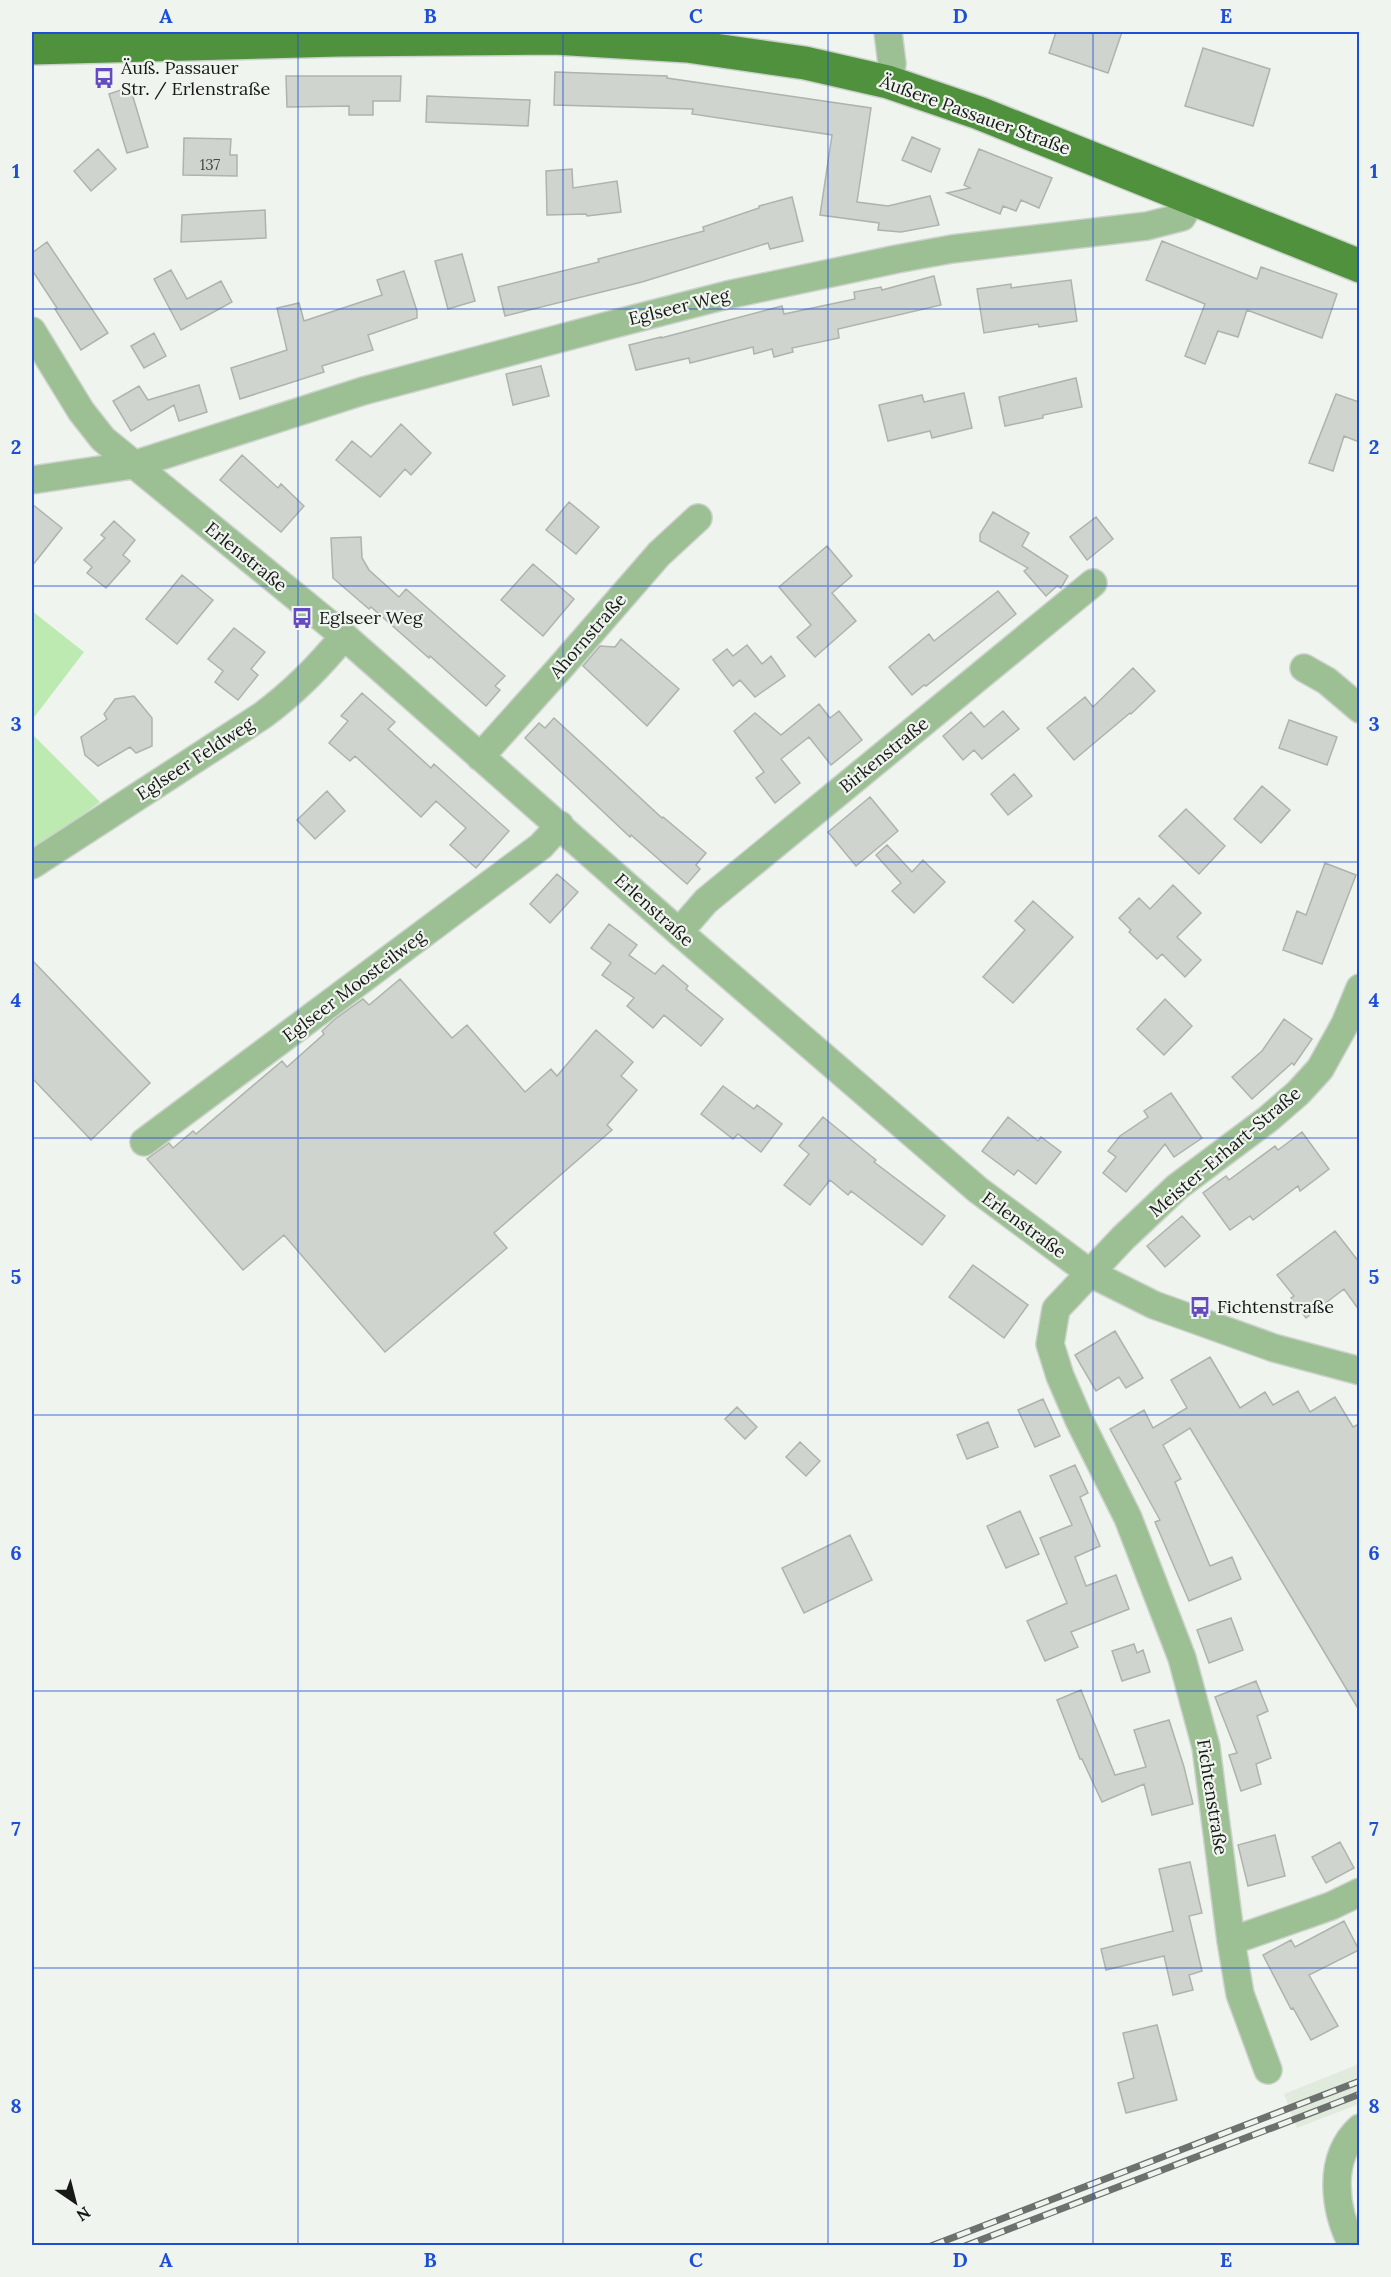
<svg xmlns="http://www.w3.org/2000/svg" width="1391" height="2277" font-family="Lora,serif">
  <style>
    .built { fill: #e0eadd }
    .green { fill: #bdeab1 }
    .building { fill: #cfd5ce; stroke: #aeb3ac; stroke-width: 1.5 }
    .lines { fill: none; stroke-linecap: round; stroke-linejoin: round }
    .minor-casing { stroke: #ccd2cc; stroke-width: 30 }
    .major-casing { stroke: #ccd2cc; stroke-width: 36 }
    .minor { stroke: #9cbf93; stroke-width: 27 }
    .major { stroke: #4f913d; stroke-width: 33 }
    .rail-casing { stroke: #6d716d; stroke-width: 7 }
    .rail { stroke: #eff5ee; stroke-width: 4.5; stroke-dasharray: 14; stroke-linecap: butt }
    .grid { fill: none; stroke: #1d4ed8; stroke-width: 1.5; stroke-opacity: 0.55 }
    .labels { text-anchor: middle; stroke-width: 4.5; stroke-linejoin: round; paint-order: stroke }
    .number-label { font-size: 15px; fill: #454845 }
    .poi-label { font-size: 18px; fill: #171917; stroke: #eff5ee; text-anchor: start }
    .street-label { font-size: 18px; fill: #171917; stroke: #eff5ee }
    .neatline { fill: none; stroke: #1d4ed8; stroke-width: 2 }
    .grid-label { font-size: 20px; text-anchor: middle; font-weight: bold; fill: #1d4ed8 }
  </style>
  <rect width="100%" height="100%" fill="#eff5ee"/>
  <path class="built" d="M 1359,2064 L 1359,2104 L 1297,2128 L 1284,2094 Z"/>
  <path class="green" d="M 32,611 L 84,652 L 32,720 Z
    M 32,734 L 100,802 L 39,846 L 32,846 Z"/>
  <path class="building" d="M 1056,32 L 1122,32 L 1108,73 L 1049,53 Z
    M 1203,48 L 1270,69 L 1253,126 L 1185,106 Z
    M 555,72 L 667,76 L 667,78 L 871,108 L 857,202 L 888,206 L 930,196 L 939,225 L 901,232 L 878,230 L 879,223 L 820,215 L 832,135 L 692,114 L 693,109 L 554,105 Z
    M 286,76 L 401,76 L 400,101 L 373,101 L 373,115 L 349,115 L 349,106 L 287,107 Z
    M 130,87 L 148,147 L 127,153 L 109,94 Z
    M 427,96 L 530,100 L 528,126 L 426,122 Z
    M 912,137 L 940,149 L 931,172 L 902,160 Z
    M 184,138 L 231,139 L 230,155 L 237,155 L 237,176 L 183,175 Z
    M 98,149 L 116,169 L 91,191 L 74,171 Z
    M 979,149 L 1052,178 L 1039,208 L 1021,200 L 1016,211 L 1003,206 L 1000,214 L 947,193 L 970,188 L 964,185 Z
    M 572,169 L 573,188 L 617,181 L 621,212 L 587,216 L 586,214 L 547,215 L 546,171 Z
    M 792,197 L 803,241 L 770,249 L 768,243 L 642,282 L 505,316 L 498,287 L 599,262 L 598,259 L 704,231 L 703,227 L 759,208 L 759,206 Z
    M 265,210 L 266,238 L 181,242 L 182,215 Z
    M 1162,241 L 1257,279 L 1261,267 L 1337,294 L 1322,338 L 1247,310 L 1238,337 L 1218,331 L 1205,364 L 1185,356 L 1205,304 L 1146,280 Z
    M 47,242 L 108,333 L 81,350 L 55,309 L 57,308 L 32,270 L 32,253 Z
    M 462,254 L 475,301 L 448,309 L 435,261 Z
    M 171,270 L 187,299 L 221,281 L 232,302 L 181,330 L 154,279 Z
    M 404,271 L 417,311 L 417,318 L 368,335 L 373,350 L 322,366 L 324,372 L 240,399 L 231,368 L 287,350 L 277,308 L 299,303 L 304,321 L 382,295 L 377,280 Z
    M 934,276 L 941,305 L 838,329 L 839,338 L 792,348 L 793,352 L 774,357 L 772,349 L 754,354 L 753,347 L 690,363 L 689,358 L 636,370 L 629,345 L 661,337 L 661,338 L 782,306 L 784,314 L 855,299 L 854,292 L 881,287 L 882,290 Z
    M 1071,280 L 1077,321 L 1039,327 L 1038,324 L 984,333 L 977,289 L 1011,284 L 1011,288 Z
    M 154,333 L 166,356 L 144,368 L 131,346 Z
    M 541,366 L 549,396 L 513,405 L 506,374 Z
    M 1076,378 L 1082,407 L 1043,415 L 1043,418 L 1005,426 L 999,397 Z
    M 199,385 L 207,412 L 179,421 L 174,405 L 131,431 L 113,401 L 139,386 L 148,400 Z
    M 964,393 L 972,428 L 932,438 L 930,431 L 888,441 L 879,405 L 922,395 L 924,402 Z
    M 1336,394 L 1359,402 L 1359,442 L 1344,436 L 1333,471 L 1309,463 Z
    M 401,424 L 431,453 L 411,475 L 405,469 L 380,497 L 336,460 L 352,441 L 371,457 Z
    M 242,455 L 278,488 L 281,484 L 304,506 L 281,532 L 220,480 Z
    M 569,502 L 599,527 L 576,554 L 546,530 Z
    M 32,504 L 62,528 L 32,566 Z
    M 993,512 L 1029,533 L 1022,546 L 1068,576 L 1061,588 L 1057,586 L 1046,596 L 1024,571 L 1028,568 L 980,541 L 980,534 Z
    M 1096,517 L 1113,539 L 1087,560 L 1070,537 Z
    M 114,521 L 135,540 L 123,555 L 130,561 L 106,588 L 87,573 L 92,567 L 84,560 L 105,538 L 101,535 Z
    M 361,537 L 362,558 L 369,570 L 399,597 L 406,589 L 505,676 L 495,686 L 500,690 L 486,706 L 430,656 L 429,658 L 371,607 L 369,609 L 333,578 L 331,538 Z
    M 827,546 L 852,576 L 832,593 L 856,621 L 815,657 L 797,637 L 811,625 L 779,587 Z
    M 533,564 L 574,599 L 543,636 L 501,600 Z
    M 182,575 L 213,600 L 177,644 L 146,619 Z
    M 998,591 L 1016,614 L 926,686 L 924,685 L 912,695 L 889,667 L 929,634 L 934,641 Z
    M 234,628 L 265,652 L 251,669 L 258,675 L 238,700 L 215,682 L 223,671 L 208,659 Z
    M 621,639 L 679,689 L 647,726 L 583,666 L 600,646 L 615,647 Z
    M 747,645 L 762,664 L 771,656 L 785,676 L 755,697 L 740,680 L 733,686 L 713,660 L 727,649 L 733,656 Z
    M 1133,668 L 1155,691 L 1131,714 L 1130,713 L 1074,760 L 1047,728 L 1085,697 L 1093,707 Z
    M 362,693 L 395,722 L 388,729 L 431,768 L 434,764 L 509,831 L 476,868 L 450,845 L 466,828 L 436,801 L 421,817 L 355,756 L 350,761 L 329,743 L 348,721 L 341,716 Z
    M 134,696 L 152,718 L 152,746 L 136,753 L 130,747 L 98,766 L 85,755 L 81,737 L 107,719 L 104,714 L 115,699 Z
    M 819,704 L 830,718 L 839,711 L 862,740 L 831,765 L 809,737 L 781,759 L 800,783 L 775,803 L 756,778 L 764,772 L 734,731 L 755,713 L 781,735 Z
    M 1003,711 L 1019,729 L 982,759 L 974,750 L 963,760 L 943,736 L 971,712 L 984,727 Z
    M 554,718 L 662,818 L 663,817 L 706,853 L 696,865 L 700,869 L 687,884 L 631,835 L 630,837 L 525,738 L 539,723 L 545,728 Z
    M 1289,720 L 1337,737 L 1327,765 L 1279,748 Z
    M 1014,774 L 1032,796 L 1008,815 L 991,794 Z
    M 1262,786 L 1290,810 L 1261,843 L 1234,819 Z
    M 327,791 L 345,811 L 315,839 L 297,820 Z
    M 870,797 L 898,831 L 856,866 L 828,832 Z
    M 1186,809 L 1225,846 L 1199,874 L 1159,836 Z
    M 887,845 L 912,872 L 923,860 L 945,882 L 914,913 L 892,891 L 901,883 L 876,855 Z
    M 1325,863 L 1356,875 L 1322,964 L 1283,950 L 1297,911 L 1306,915 Z
    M 557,874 L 578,892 L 550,923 L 530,904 Z
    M 1173,885 L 1201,913 L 1177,937 L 1201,960 L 1185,977 L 1162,954 L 1157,959 L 1129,932 L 1131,930 L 1119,918 L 1139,898 L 1150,909 Z
    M 1033,901 L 1073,937 L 1013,1003 L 983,977 L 1025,930 L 1015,921 Z
    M 609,924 L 637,945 L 629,955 L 655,974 L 663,965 L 688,986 L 686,989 L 723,1019 L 701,1046 L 664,1015 L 653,1028 L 627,1006 L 634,998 L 602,975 L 611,963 L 591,948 Z
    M 32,960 L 150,1083 L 91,1140 L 32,1078 Z
    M 400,979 L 452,1038 L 467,1025 L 525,1092 L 551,1069 L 557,1076 L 596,1030 L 633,1062 L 621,1076 L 637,1090 L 607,1125 L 612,1130 L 494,1233 L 507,1248 L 385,1352 L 284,1235 L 243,1270 L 147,1159 L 169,1143 L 173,1148 L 193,1131 L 196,1134 L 282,1061 L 287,1067 L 324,1034 L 322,1031 L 335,1019 L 363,999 L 369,1005 Z
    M 1165,999 L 1192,1026 L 1164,1055 L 1137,1029 Z
    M 1284,1019 L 1312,1039 L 1294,1065 L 1292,1063 L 1252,1099 L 1232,1077 L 1262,1051 Z
    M 723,1086 L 754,1109 L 757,1105 L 782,1124 L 761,1152 L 738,1134 L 733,1139 L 701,1114 Z
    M 1171,1093 L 1202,1138 L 1174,1157 L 1165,1144 L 1126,1192 L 1103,1173 L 1116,1157 L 1108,1151 L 1120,1136 L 1148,1117 L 1144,1111 Z
    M 823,1117 L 876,1160 L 874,1162 L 945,1216 L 922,1245 L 851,1191 L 848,1195 L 830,1180 L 810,1205 L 784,1185 L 809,1154 L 799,1146 Z
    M 1008,1117 L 1038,1141 L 1041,1137 L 1061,1152 L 1036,1184 L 1018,1170 L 1014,1175 L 982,1151 Z
    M 1302,1132 L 1329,1169 L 1300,1191 L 1298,1186 L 1253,1220 L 1250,1216 L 1230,1230 L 1203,1193 L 1226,1176 L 1229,1180 L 1275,1146 L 1278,1150 Z
    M 1182,1216 L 1200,1236 L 1165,1267 L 1147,1246 Z
    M 1335,1231 L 1359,1262 L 1359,1310 L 1344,1289 L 1306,1318 L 1291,1298 L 1294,1296 L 1277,1275 Z
    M 973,1265 L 1028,1305 L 1004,1338 L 949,1297 Z
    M 1115,1331 L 1143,1378 L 1126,1388 L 1119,1377 L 1096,1391 L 1075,1355 Z
    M 1210,1357 L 1240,1408 L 1265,1392 L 1273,1405 L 1298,1391 L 1310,1412 L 1335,1397 L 1353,1427 L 1359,1424 L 1359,1710 L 1190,1428 L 1163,1445 L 1181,1479 L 1175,1482 L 1210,1566 L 1232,1557 L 1241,1579 L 1189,1601 L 1155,1522 L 1160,1520 L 1110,1429 L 1144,1410 L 1153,1428 L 1187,1408 L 1171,1380 Z
    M 1043,1399 L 1060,1436 L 1035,1447 L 1018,1410 Z
    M 737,1407 L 757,1427 L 745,1439 L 725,1419 Z
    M 988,1422 L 998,1447 L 967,1459 L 957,1435 Z
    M 800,1442 L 820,1461 L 806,1476 L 786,1457 Z
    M 1075,1465 L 1088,1493 L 1080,1497 L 1100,1546 L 1075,1557 L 1086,1586 L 1116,1575 L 1129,1609 L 1071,1632 L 1078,1647 L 1045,1661 L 1027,1621 L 1067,1603 L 1040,1538 L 1072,1525 L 1050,1476 Z
    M 1020,1511 L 1039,1554 L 1006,1568 L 987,1526 Z
    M 850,1535 L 872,1580 L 804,1613 L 782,1568 Z
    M 1231,1618 L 1243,1650 L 1209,1663 L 1197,1630 Z
    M 1134,1644 L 1137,1653 L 1143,1650 L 1150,1672 L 1122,1681 L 1112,1651 Z
    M 1256,1681 L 1268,1711 L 1257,1716 L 1271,1758 L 1256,1764 L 1261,1784 L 1241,1791 L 1229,1755 L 1237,1753 L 1215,1697 Z
    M 1081,1690 L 1115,1775 L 1146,1767 L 1134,1730 L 1169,1720 L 1184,1767 L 1193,1804 L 1152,1815 L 1144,1784 L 1102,1802 L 1082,1759 L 1080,1759 L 1057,1700 Z
    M 1275,1835 L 1285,1876 L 1248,1886 L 1238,1845 Z
    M 1340,1842 L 1354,1868 L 1326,1883 L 1312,1857 Z
    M 1190,1862 L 1202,1913 L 1189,1916 L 1202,1971 L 1189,1975 L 1193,1990 L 1173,1995 L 1164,1956 L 1106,1970 L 1101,1949 L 1173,1931 L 1159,1869 Z
    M 1344,1921 L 1359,1950 L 1309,1975 L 1338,2026 L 1311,2040 L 1293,2008 L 1291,2009 L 1263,1955 L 1291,1940 L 1295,1947 Z
    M 1157,2025 L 1177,2100 L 1126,2113 L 1118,2083 L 1134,2078 L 1123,2033 Z"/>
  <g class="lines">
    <defs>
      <path id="minor" d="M 888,32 L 892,64 L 888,82
        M 32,331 L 81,411 L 103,439 L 344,636 L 679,932 L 978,1190 L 1090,1273 L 1154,1305 L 1274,1348 L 1360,1371
        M 32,480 L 133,465 L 363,391 L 614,324 L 727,295 L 897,259 L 952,249 L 1147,226 L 1182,217 L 1192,199
        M 1304,668 L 1327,681 L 1360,709
        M 480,757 L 559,669 L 659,554 L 698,518
        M 32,865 L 263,715 C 294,692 319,667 344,636
        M 679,932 L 706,901 L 1093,583
        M 144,1142 L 541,846 L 560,825
        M 1231,1941 L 1331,1906 L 1360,1892
        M 1268,2070 L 1240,1994 L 1231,1941 L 1206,1747 L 1182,1658 L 1128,1518 L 1079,1420 L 1060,1376 L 1050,1344 L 1056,1309 L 1123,1238 L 1177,1187 L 1268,1119 L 1298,1093 L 1320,1069 L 1345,1024 L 1360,988
        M 1353,2246 C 1334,2210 1327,2158 1360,2128"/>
      <path id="major" d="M 32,48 L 339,40 L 554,38 L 687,46 L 805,63 L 888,82 L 979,113 L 1360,266"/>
    </defs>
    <use href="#minor" class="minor-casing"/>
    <use href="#major" class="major-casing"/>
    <use href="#minor" class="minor"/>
    <use href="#major" class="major"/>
    <defs>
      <path id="rail" d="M 931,2246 L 1360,2081
        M 965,2246 L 1360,2094"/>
    </defs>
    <use href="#rail" class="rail-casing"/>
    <use href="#rail" class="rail"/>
  </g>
  <path class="grid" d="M 298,32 L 298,2246M 563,32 L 563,2246M 828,32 L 828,2246M 1093,32 L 1093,2246M 32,309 L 1360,309M 32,586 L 1360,586M 32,862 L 1360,862M 32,1138 L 1360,1138M 32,1415 L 1360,1415M 32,1691 L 1360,1691M 32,1968 L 1360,1968"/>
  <defs>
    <symbol id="bus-bare" viewBox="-9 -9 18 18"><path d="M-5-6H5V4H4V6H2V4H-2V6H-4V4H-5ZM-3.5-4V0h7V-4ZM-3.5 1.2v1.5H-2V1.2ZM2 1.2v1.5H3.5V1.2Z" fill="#6549c1" stroke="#eff5ee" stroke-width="2.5" paint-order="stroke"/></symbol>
  </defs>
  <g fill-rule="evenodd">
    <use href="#bus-bare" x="89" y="63" width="30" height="30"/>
    <use href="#bus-bare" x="287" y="603" width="30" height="30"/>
    <use href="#bus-bare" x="1185" y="1292" width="30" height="30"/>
  </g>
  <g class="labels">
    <g class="number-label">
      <text x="210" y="170">137</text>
    </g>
    <g class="poi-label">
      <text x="121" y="74">Äuß. Passauer<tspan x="121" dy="21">Str. / Erlenstraße</tspan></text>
      <text x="319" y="624">Eglseer Weg</text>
      <text x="1217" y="1313">Fichtenstraße</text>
    </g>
    <g class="street-label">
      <text transform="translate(975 115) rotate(20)" y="6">Äußere Passauer Straße</text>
      <text transform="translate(679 307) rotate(-14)" y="6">Eglseer Weg</text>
      <text transform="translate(246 557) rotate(39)" y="6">Erlenstraße</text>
      <text transform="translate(588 636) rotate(-49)" y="6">Ahornstraße</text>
      <text transform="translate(884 755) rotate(-39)" y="6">Birkenstraße</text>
      <text transform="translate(195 759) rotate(-33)" y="6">Eglseer Feldweg</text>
      <text transform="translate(654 910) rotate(42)" y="6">Erlenstraße</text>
      <text transform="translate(354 986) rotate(-37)" y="6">Eglseer Moosteilweg</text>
      <text transform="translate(1225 1152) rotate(-40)" y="6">Meister-Erhart-Straße</text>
      <text transform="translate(1024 1225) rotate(36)" y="6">Erlenstraße</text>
      <text transform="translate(1212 1797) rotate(81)" y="6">Fichtenstraße</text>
    </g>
  </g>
  <rect width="1391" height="2277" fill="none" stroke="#eff5ee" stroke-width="66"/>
  <g transform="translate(75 2202) rotate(145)" stroke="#eff5ee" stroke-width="4.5" paint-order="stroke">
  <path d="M0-4.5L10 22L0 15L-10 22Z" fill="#171917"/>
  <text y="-9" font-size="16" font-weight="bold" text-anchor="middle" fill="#171917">N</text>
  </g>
  <rect x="33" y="33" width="1325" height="2211" class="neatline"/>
  <g class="grid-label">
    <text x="166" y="23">A</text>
    <text x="430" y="23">B</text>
    <text x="696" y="23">C</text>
    <text x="960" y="23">D</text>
    <text x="1226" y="23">E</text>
    <text x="16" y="178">1</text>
    <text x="1374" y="178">1</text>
    <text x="16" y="454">2</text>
    <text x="1374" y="454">2</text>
    <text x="16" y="731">3</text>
    <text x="1374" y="731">3</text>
    <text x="16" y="1007">4</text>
    <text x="1374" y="1007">4</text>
    <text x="16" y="1284">5</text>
    <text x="1374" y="1284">5</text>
    <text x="16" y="1560">6</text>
    <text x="1374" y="1560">6</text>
    <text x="16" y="1836">7</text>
    <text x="1374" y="1836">7</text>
    <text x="16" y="2113">8</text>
    <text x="1374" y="2113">8</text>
    <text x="166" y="2267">A</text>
    <text x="430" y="2267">B</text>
    <text x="696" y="2267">C</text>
    <text x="960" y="2267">D</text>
    <text x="1226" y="2267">E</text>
  </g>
</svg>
